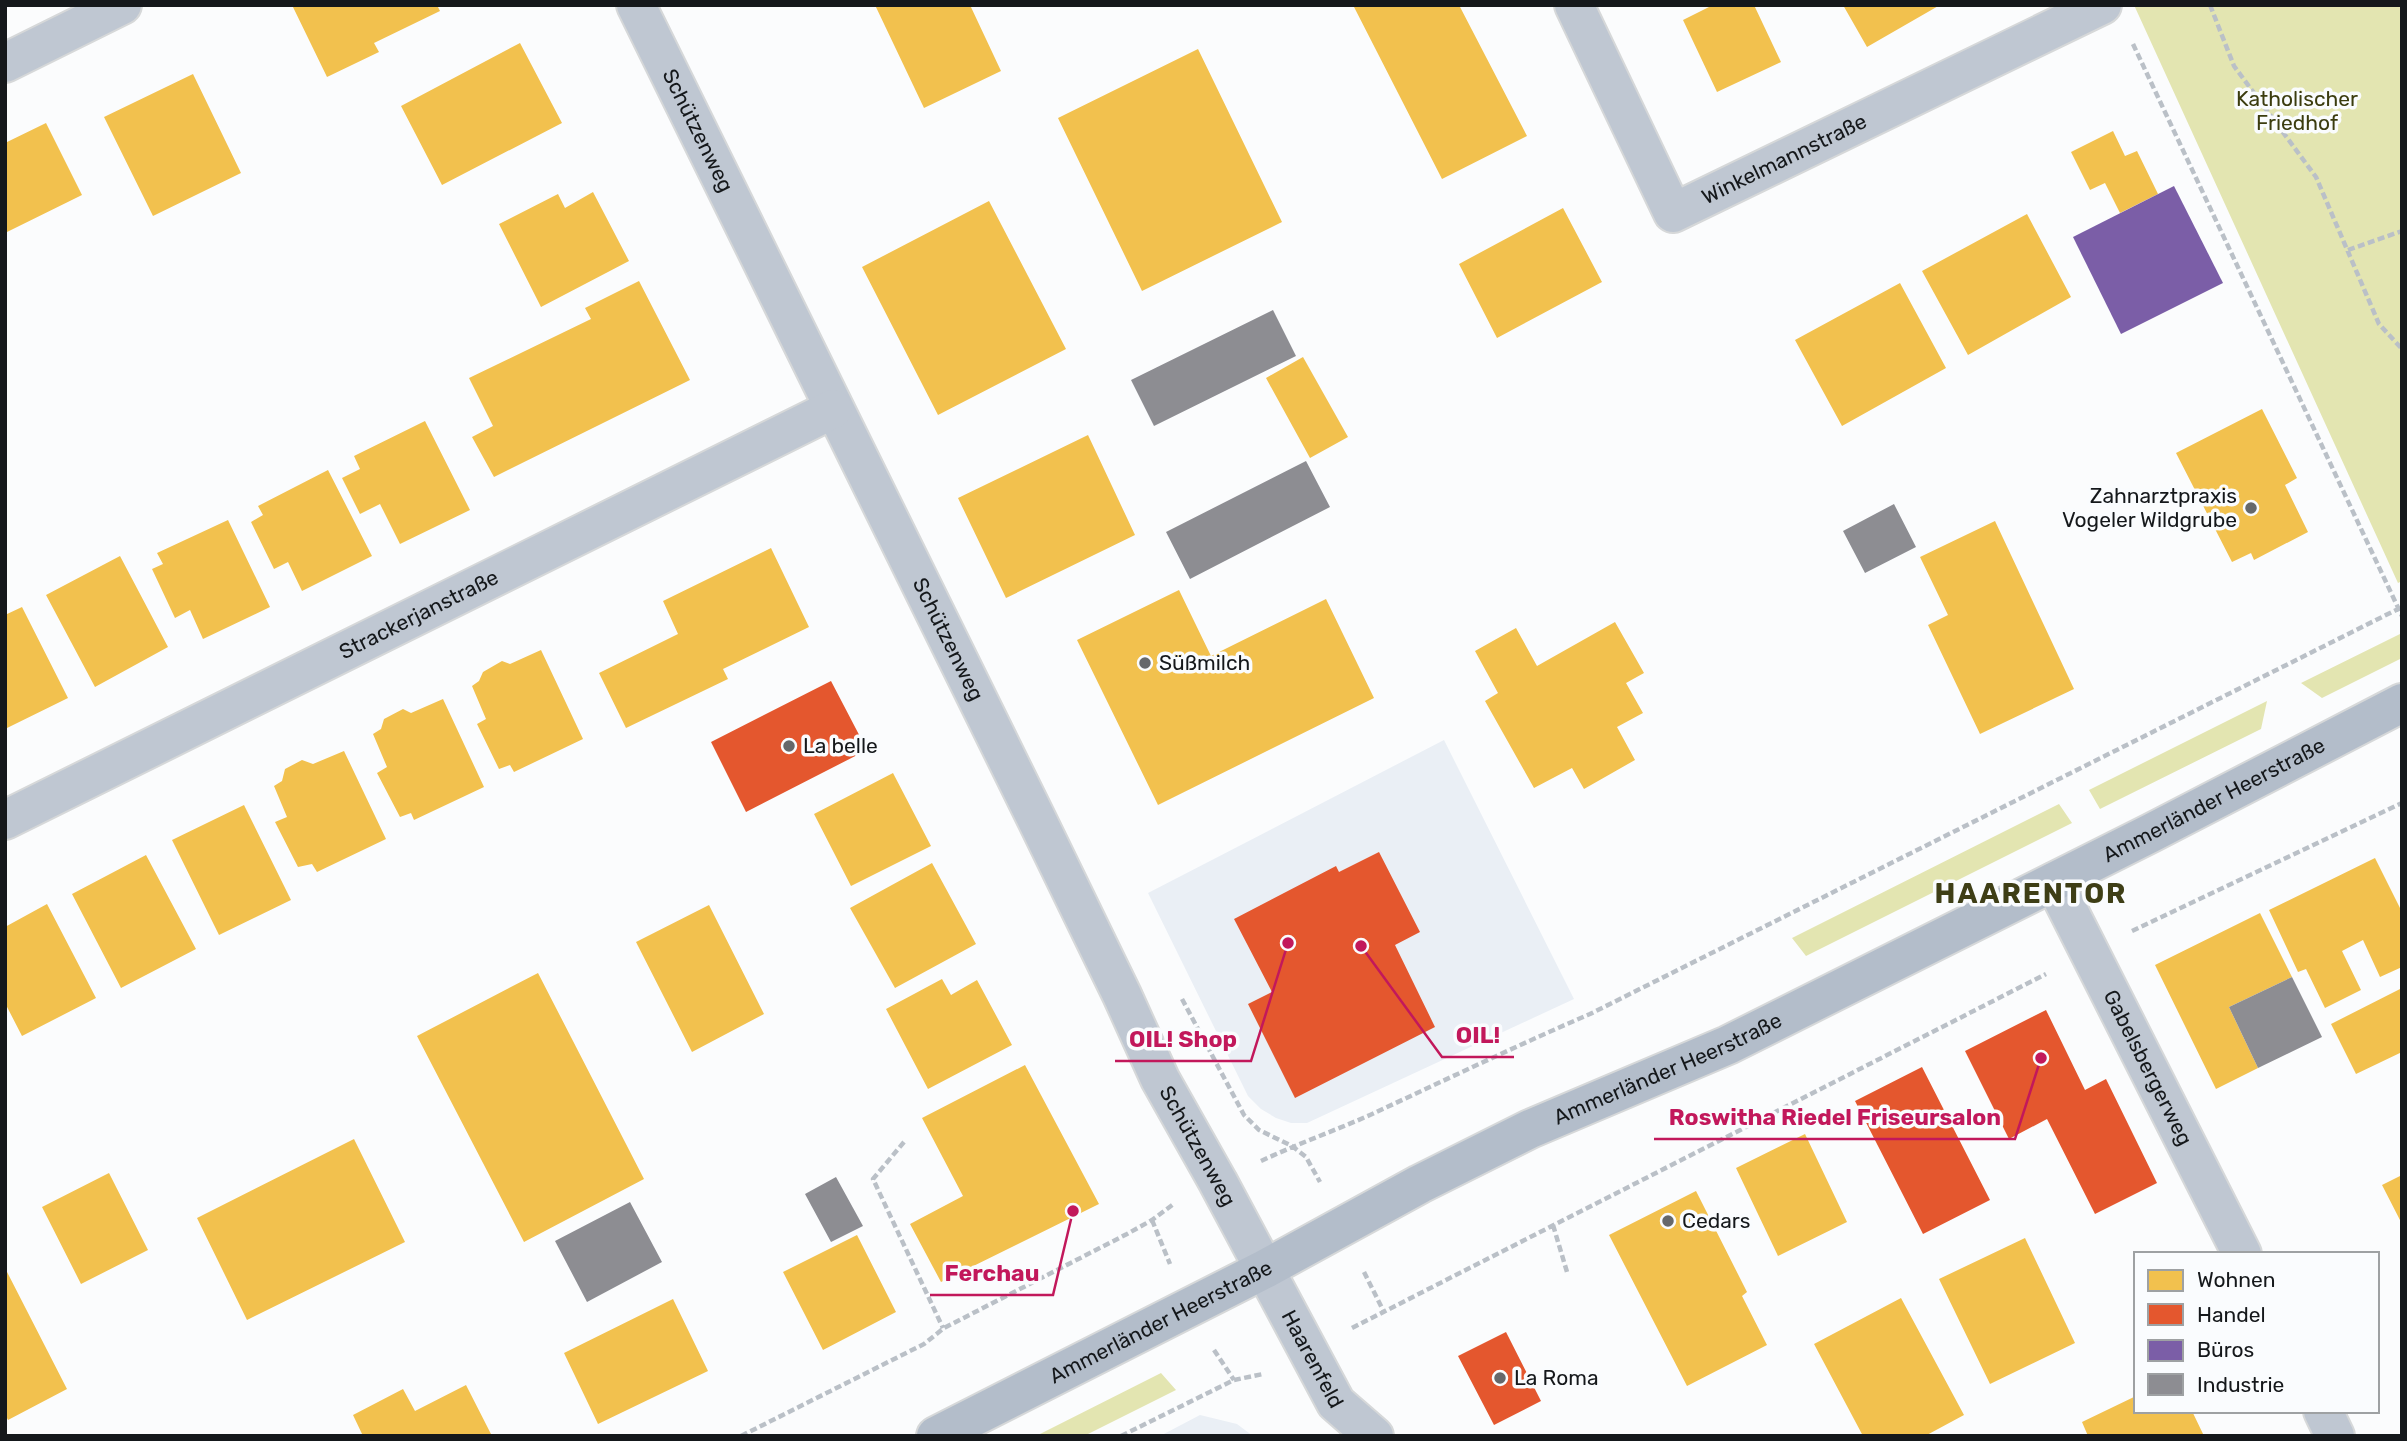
<svg xmlns="http://www.w3.org/2000/svg" width="2407" height="1441" font-family="Rubik,sans-serif">
  <style>
    .built { fill: #eaeff5 }
    .green { fill: #e3e5b1 }
    .homes { fill: #f2c14e }
    .shops { fill: #e4572e }
    .offices { fill: #7b5ea7 }
    .industry { fill: #8d8d92 }
    .lines { fill: none; stroke-linecap: round; stroke-linejoin: round }
    .street-casing { stroke: #d6d8d9; stroke-width: 42 }
    .secondary-casing { stroke: #d6d8d9; stroke-width: 42 }
    .path { stroke: #bac0c7; stroke-width: 4.5; stroke-dasharray: 7 3.5; stroke-linecap: butt }
    .street { stroke: #bfc7d2; stroke-width: 38 }
    .secondary { stroke: #b3bdca; stroke-width: 38 }
    .poi-dot { fill: #66686a; stroke: #fafcfe; stroke-width: 2.5 }
    .labels { text-anchor: middle; stroke-width: 7; stroke-linejoin: round; paint-order: stroke }
    .park-label { font-size: 21px; fill: #3b3c0f; stroke: #fafcfe }
    .street-label { font-size: 21px; fill: #15181b; stroke: #fafcfe }
    .poi-label { font-size: 21px; fill: #15181b; stroke: #fafcfe; text-anchor: start }
    .district-label { font-size: 28px; font-weight: bold; letter-spacing: 2px; fill: #3e3e16; stroke: #fafcfe }
    .leader { fill: none; stroke: #c2185b; stroke-width: 2.5 }
    .callout-dot { fill: #c2185b; stroke: #fafcfe; stroke-width: 2.5 }
    .callout-label { font-size: 23px; text-anchor: middle; font-weight: bold; fill: #c2185b; stroke: #fafcfe; stroke-width: 7; stroke-linejoin: round; paint-order: stroke }
  </style>
  <rect width="100%" height="100%" fill="#fbfcfd"/>
  <path class="built" d="M 1444,740 L 1574,999 L 1307,1123 L 1291,1123 L 1276,1118 L 1261,1109 L 1248,1096 L 1148,893 Z
    M 1200,1415 L 1237,1424 L 1253,1436 L 1160,1436 Z"/>
  <path class="green" d="M 2134,5 L 2402,5 L 2402,581 L 2398,583 Z
    M 2402,633 L 2402,658 L 2322,698 L 2301,683 Z
    M 2267,701 L 2261,729 L 2100,809 L 2089,790 Z
    M 2059,804 L 2072,823 L 1806,956 L 1792,938 Z
    M 1161,1373 L 1176,1390 L 1084,1436 L 1036,1436 Z"/>
  <path class="homes" d="M 292,5 L 437,5 L 440,11 L 374,43 L 379,52 L 327,77 Z
    M 875,5 L 970,5 L 1001,71 L 924,108 Z
    M 1353,5 L 1459,5 L 1527,136 L 1442,179 Z
    M 1713,5 L 1754,5 L 1781,62 L 1717,92 L 1683,20 Z
    M 1843,5 L 1940,5 L 1867,47 Z
    M 520,43 L 562,123 L 442,185 L 401,106 Z
    M 1198,49 L 1282,222 L 1142,291 L 1058,118 Z
    M 193,74 L 241,173 L 153,216 L 104,117 Z
    M 46,123 L 82,195 L 5,233 L 5,143 Z
    M 2113,131 L 2125,156 L 2137,151 L 2158,194 L 2120,213 L 2105,183 L 2090,190 L 2071,152 Z
    M 593,192 L 629,261 L 541,307 L 499,224 L 558,194 L 565,208 Z
    M 989,201 L 1066,349 L 938,415 L 862,267 Z
    M 1563,208 L 1602,282 L 1497,338 L 1459,264 Z
    M 2027,214 L 2071,297 L 1968,355 L 1922,271 Z
    M 639,281 L 690,380 L 494,477 L 472,437 L 493,426 L 469,378 L 591,319 L 585,308 Z
    M 1900,283 L 1946,368 L 1842,426 L 1795,340 Z
    M 1303,357 L 1348,437 L 1310,458 L 1266,378 Z
    M 2262,409 L 2297,478 L 2285,485 L 2308,532 L 2254,560 L 2251,553 L 2232,562 L 2176,453 Z
    M 425,421 L 470,510 L 400,544 L 380,504 L 360,514 L 342,478 L 360,469 L 354,456 Z
    M 1088,435 L 1135,535 L 1006,598 L 958,498 Z
    M 328,470 L 372,556 L 302,591 L 288,562 L 274,569 L 251,522 L 263,515 L 258,506 Z
    M 228,520 L 270,607 L 203,639 L 190,610 L 175,618 L 152,569 L 163,564 L 157,553 Z
    M 1995,521 L 2074,689 L 1980,734 L 1928,625 L 1948,615 L 1920,557 Z
    M 771,548 L 809,627 L 723,669 L 728,679 L 626,728 L 599,673 L 678,634 L 663,601 Z
    M 120,556 L 168,647 L 95,687 L 46,595 Z
    M 1179,590 L 1211,656 L 1326,599 L 1374,698 L 1158,805 L 1077,640 Z
    M 22,607 L 68,698 L 5,729 L 5,615 Z
    M 1615,622 L 1644,673 L 1626,683 L 1643,713 L 1617,727 L 1635,760 L 1584,789 L 1572,768 L 1534,788 L 1485,701 L 1498,693 L 1475,651 L 1516,628 L 1537,666 Z
    M 541,650 L 583,739 L 514,772 L 510,765 L 499,769 L 477,724 L 486,719 L 472,686 L 479,681 L 483,672 L 502,661 L 510,664 Z
    M 443,699 L 484,787 L 414,820 L 411,813 L 400,817 L 377,773 L 387,767 L 373,734 L 381,729 L 384,719 L 403,709 L 411,713 Z
    M 344,751 L 386,839 L 317,872 L 312,864 L 298,867 L 275,822 L 287,817 L 274,786 L 282,781 L 285,769 L 302,760 L 313,764 Z
    M 893,773 L 931,846 L 851,886 L 814,814 Z
    M 244,805 L 291,900 L 219,935 L 172,840 Z
    M 146,855 L 196,949 L 121,988 L 72,894 Z
    M 2375,858 L 2402,912 L 2402,967 L 2380,977 L 2363,940 L 2342,951 L 2361,990 L 2325,1008 L 2306,969 L 2298,972 L 2269,910 Z
    M 932,863 L 976,944 L 895,988 L 850,908 Z
    M 47,904 L 96,998 L 22,1036 L 5,1003 L 5,927 Z
    M 709,905 L 764,1014 L 692,1052 L 636,942 Z
    M 2260,913 L 2292,977 L 2229,1007 L 2258,1068 L 2216,1089 L 2155,965 Z
    M 538,973 L 644,1179 L 524,1242 L 417,1036 Z
    M 942,979 L 951,995 L 977,980 L 1012,1045 L 928,1089 L 886,1009 Z
    M 2402,988 L 2402,1052 L 2356,1074 L 2331,1024 Z
    M 1025,1065 L 1099,1204 L 941,1282 L 910,1224 L 963,1196 L 922,1118 Z
    M 1805,1134 L 1847,1222 L 1778,1256 L 1736,1168 Z
    M 354,1139 L 405,1242 L 247,1320 L 197,1218 Z
    M 109,1173 L 148,1250 L 81,1284 L 42,1207 Z
    M 2402,1175 L 2402,1224 L 2382,1185 Z
    M 1696,1191 L 1747,1292 L 1742,1296 L 1767,1345 L 1687,1386 L 1609,1235 Z
    M 857,1235 L 896,1312 L 823,1350 L 783,1272 Z
    M 2025,1238 L 2075,1343 L 1990,1384 L 1939,1279 Z
    M 5,1268 L 67,1389 L 8,1420 L 5,1414 Z
    M 1901,1298 L 1964,1415 L 1925,1436 L 1863,1436 L 1814,1344 Z
    M 673,1299 L 708,1371 L 598,1424 L 564,1353 Z
    M 466,1385 L 492,1436 L 363,1436 L 353,1415 L 403,1389 L 415,1411 Z
    M 2136,1396 L 2136,1411 L 2192,1411 L 2204,1436 L 2088,1436 L 2082,1422 Z"/>
  <path class="shops" d="M 831,681 L 867,750 L 746,812 L 711,742 Z
    M 1379,852 L 1420,932 L 1395,945 L 1435,1027 L 1295,1098 L 1248,1004 L 1272,992 L 1234,919 L 1336,866 L 1339,872 Z
    M 2046,1010 L 2085,1090 L 2106,1079 L 2157,1183 L 2095,1214 L 2047,1119 L 2009,1139 L 1965,1051 Z
    M 1922,1067 L 1990,1200 L 1923,1234 L 1855,1101 Z
    M 1506,1332 L 1541,1401 L 1494,1425 L 1458,1356 Z"/>
  <path class="offices" d="M 2174,186 L 2223,283 L 2121,334 L 2073,237 Z"/>
  <path class="industry" d="M 1273,310 L 1296,356 L 1154,426 L 1131,380 Z
    M 1306,461 L 1330,507 L 1190,579 L 1166,532 Z
    M 1894,504 L 1916,547 L 1865,573 L 1843,531 Z
    M 2292,977 L 2322,1037 L 2258,1068 L 2229,1007 Z
    M 836,1177 L 863,1226 L 831,1242 L 805,1194 Z
    M 630,1202 L 662,1262 L 587,1302 L 555,1241 Z"/>
  <g class="lines">
    <defs>
      <g id="street">
        <path id="s1" d="M 636,5 L 1037,820 L 1122,995 L 1160,1079 L 1218,1182 L 1336,1403 L 1374,1436"/>
        <path id="s2" d="M 1574,5 L 1673,213 L 2102,5"/>
        <path d="M 5,63 L 122,5"/>
        <path id="s3" d="M 5,820 L 833,409"/>
        <path id="s4" d="M 2054,882 L 2242,1254"/>
        <path d="M 2323,1411 L 2335,1436"/>
      </g>
      <g id="secondary">
        <path id="s5" d="M 936,1436 L 1265,1269 L 1420,1184 L 1530,1129 L 1728,1045 L 2151,833 L 2402,703"/>
      </g>
    </defs>
    <use href="#street" class="street-casing"/>
    <use href="#secondary" class="secondary-casing"/>
    <path class="path" d="M 2210,5 L 2234,66 L 2316,177 L 2379,324 L 2402,349
      M 2133,44 L 2402,616
      M 2348,250 L 2402,231
      M 2132,931 L 2402,803
      M 1182,999 L 1244,1115 L 1259,1130 L 1292,1146 L 1306,1157 L 1320,1182
      M 904,1142 L 873,1179 L 943,1328
      M 1261,1161 C 1297,1144 1334,1131 1370,1115 C 1443,1081 1516,1046 1590,1014 L 2402,607
      M 1152,1220 L 1170,1264
      M 1553,1225 L 1567,1272
      M 1364,1272 L 1384,1312
      M 1352,1328 L 2046,974
      M 1214,1350 L 1234,1380
      M 741,1436 L 924,1344 L 944,1328 L 1127,1234 L 1152,1220 L 1175,1203
      M 1121,1436 L 1234,1380 L 1263,1374"/>
    <use href="#street" class="street"/>
    <use href="#secondary" class="secondary"/>
  </g>
  <g class="poi-dot">
    <circle cx="2251" cy="508" r="7"/>
    <circle cx="1145" cy="663" r="7"/>
    <circle cx="789" cy="746" r="7"/>
    <circle cx="1668" cy="1221" r="7"/>
    <circle cx="1500" cy="1378" r="7"/>
  </g>
  <g class="labels">
    <g class="park-label">
      <text x="2297" y="106">Katholischer<tspan x="2297" dy="24">Friedhof</tspan></text>
    </g>
    <g class="street-label">
      <text dy="7" stroke="none"><textPath href="#s1" startOffset="140">Schützenweg</textPath></text>
      <text dy="7" stroke="none"><textPath href="#s2" startOffset="354">Winkelmannstraße</textPath></text>
      <text dy="7" stroke="none"><textPath href="#s3" startOffset="462">Strackerjanstraße</textPath></text>
      <text dy="7" stroke="none"><textPath href="#s1" startOffset="707">Schützenweg</textPath></text>
      <text dy="7" stroke="none"><textPath href="#s5" startOffset="1428">Ammerländer Heerstraße</textPath></text>
      <text dy="7" stroke="none"><textPath href="#s5" startOffset="819">Ammerländer Heerstraße</textPath></text>
      <text dy="7" stroke="none"><textPath href="#s4" startOffset="208">Gabelsbergerweg</textPath></text>
      <text dy="7" stroke="none"><textPath href="#s1" startOffset="1272">Schützenweg</textPath></text>
      <text dy="7" stroke="none"><textPath href="#s5" startOffset="252">Ammerländer Heerstraße</textPath></text>
      <text dy="7" stroke="none"><textPath href="#s1" startOffset="1514">Haarenfeld</textPath></text>
    </g>
    <g class="poi-label">
      <text x="2237" y="503" text-anchor="end">Zahnarztpraxis<tspan x="2237" dy="24">Vogeler Wildgrube</tspan></text>
      <text x="1159" y="670">Süßmilch</text>
      <text x="803" y="753">La belle</text>
      <text x="1682" y="1228">Cedars</text>
      <text x="1514" y="1385">La Roma</text>
    </g>
    <g class="district-label">
      <text x="2031" y="903">HAARENTOR</text>
    </g>
  </g>
  <path class="leader" d="M1361 946L1442 1057H1514M1288 943L1251 1061H1115M2041 1058L2015 1139H1654M1073 1211L1053 1295H930"/>
  <g class="callout-dot">
    <circle cx="1361" cy="946" r="7"/>
    <circle cx="1288" cy="943" r="7"/>
    <circle cx="2041" cy="1058" r="7"/>
    <circle cx="1073" cy="1211" r="7"/>
  </g>
  <g class="callout-label">
    <text x="1478" y="1043">OIL!</text>
    <text x="1183" y="1047">OIL! Shop</text>
    <text x="1835" y="1125">Roswitha Riedel Friseursalon</text>
    <text x="992" y="1281">Ferchau</text>
  </g>
  <rect width="2407" height="1441" fill="none" stroke="#15181b" stroke-width="14"/>
  <rect x="2134" y="1252" width="245" height="161" fill="#fafcfe" stroke="#9ea1a3" stroke-width="2"/>
  <rect x="2148" y="1270" width="35" height="21" fill="#f2c14e" stroke="#9ea1a3" stroke-width="2"/>
  <text x="2197" y="1287" font-size="21" fill="#15181b">Wohnen</text>
  <rect x="2148" y="1304" width="35" height="21" fill="#e4572e" stroke="#9ea1a3" stroke-width="2"/>
  <text x="2197" y="1322" font-size="21" fill="#15181b">Handel</text>
  <rect x="2148" y="1340" width="35" height="21" fill="#7b5ea7" stroke="#9ea1a3" stroke-width="2"/>
  <text x="2197" y="1357" font-size="21" fill="#15181b">Büros</text>
  <rect x="2148" y="1374" width="35" height="21" fill="#8d8d92" stroke="#9ea1a3" stroke-width="2"/>
  <text x="2197" y="1392" font-size="21" fill="#15181b">Industrie</text>
</svg>
